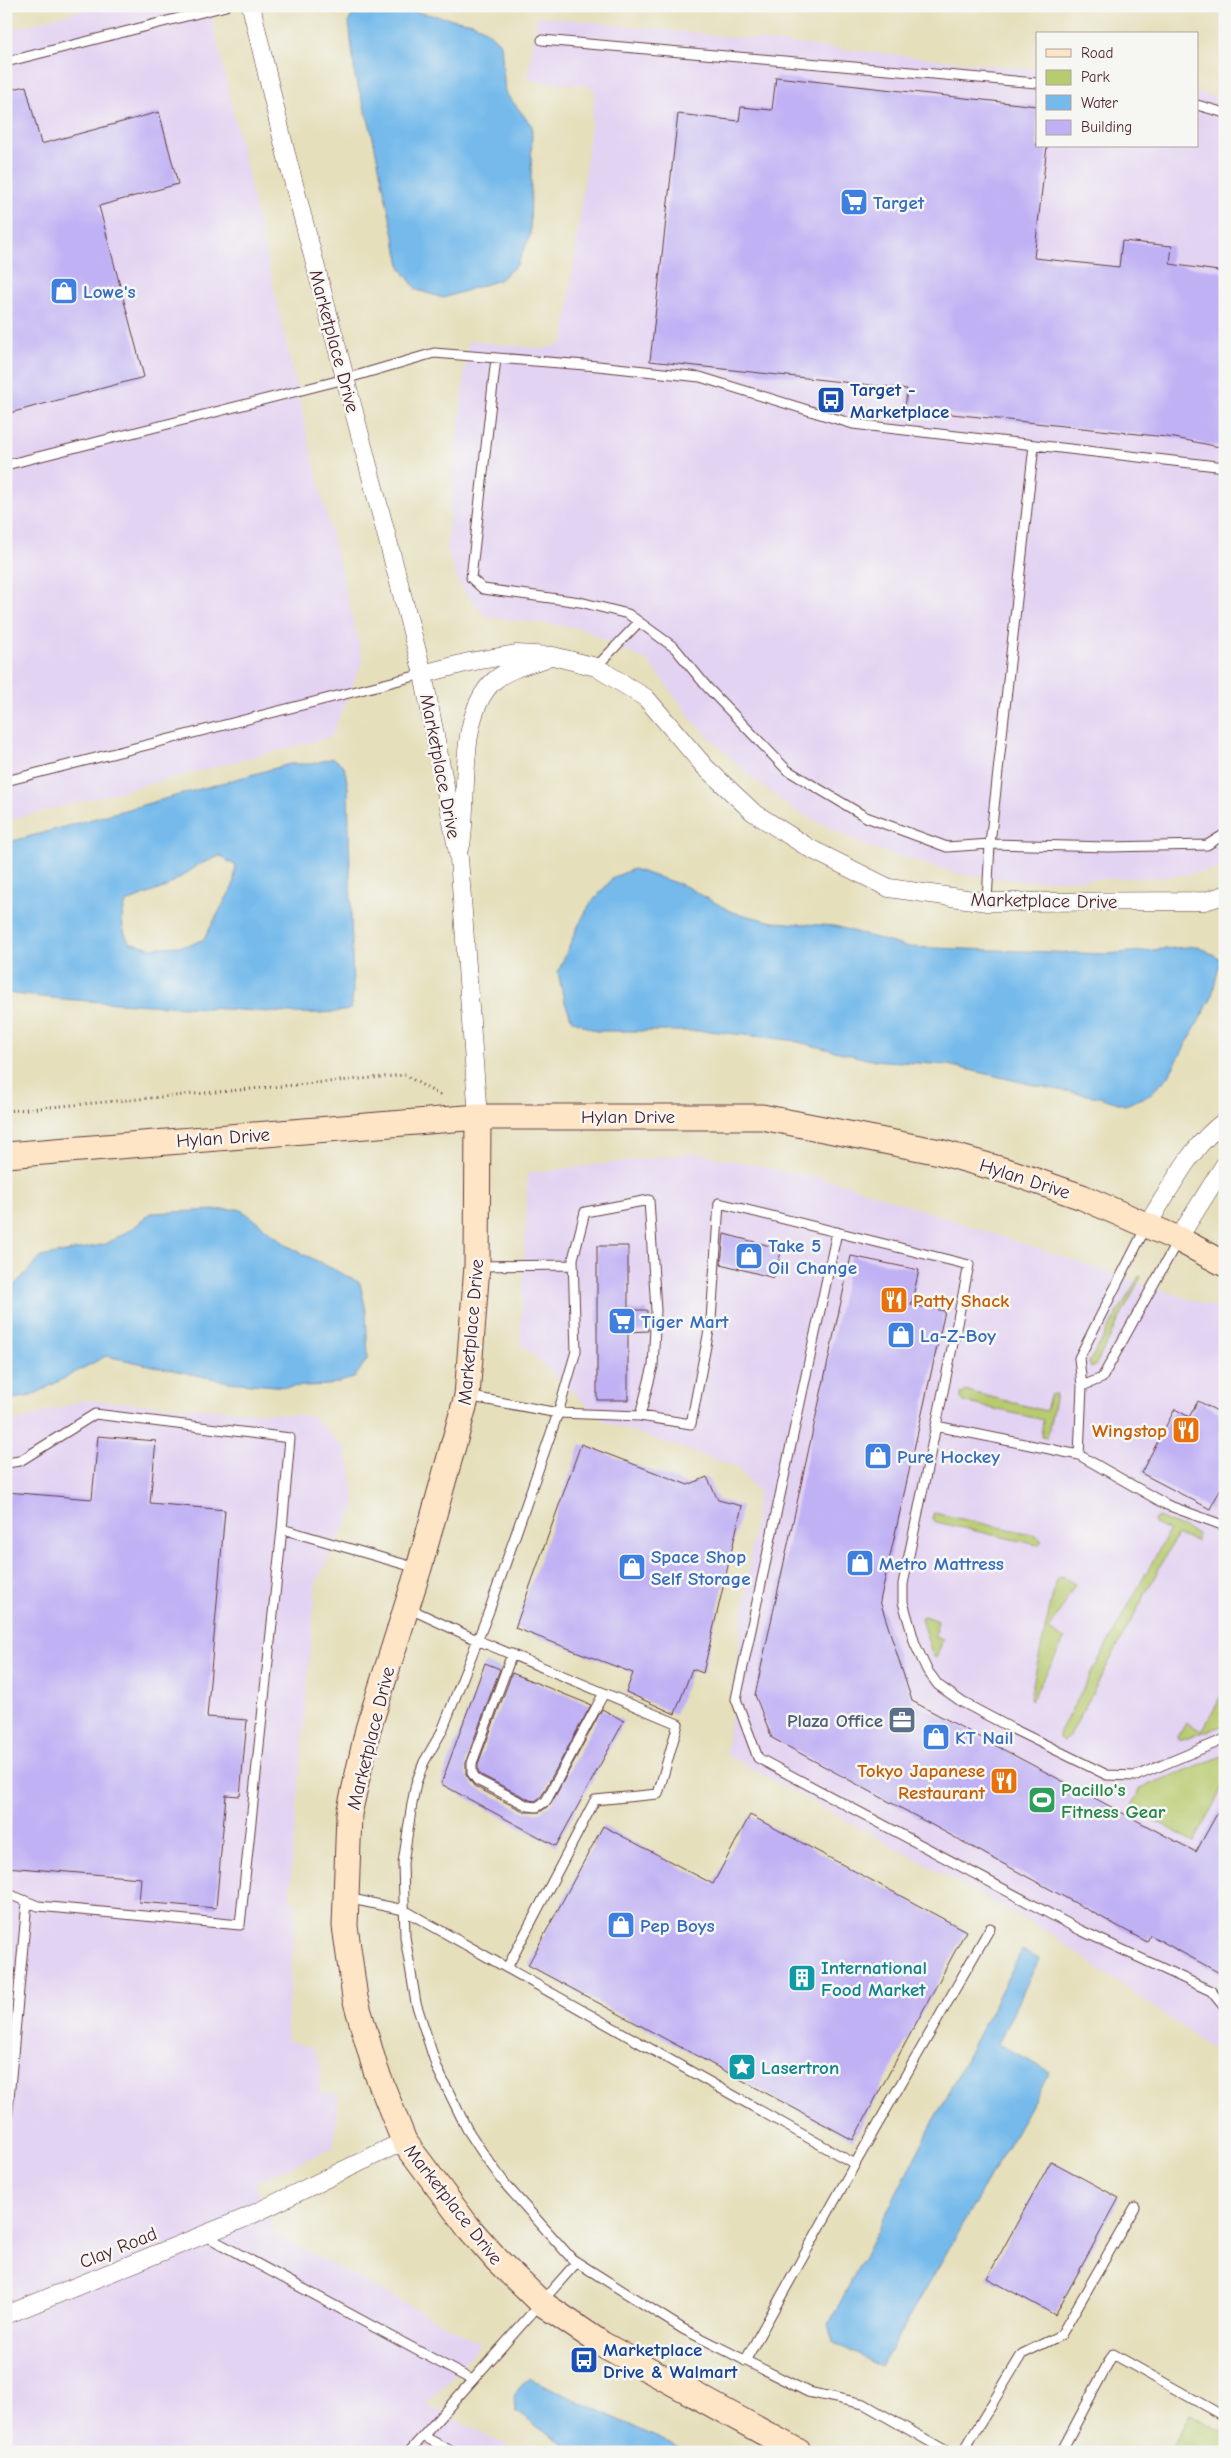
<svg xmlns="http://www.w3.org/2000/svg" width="1231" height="2458" font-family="'Comic Neue',sans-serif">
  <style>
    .built { fill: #e3d3f2 }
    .green { fill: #b7cb6f; stroke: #80754d }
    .water { fill: #74baeb; stroke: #5f6c8b; fill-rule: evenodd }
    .building { fill: #c0b1f4 }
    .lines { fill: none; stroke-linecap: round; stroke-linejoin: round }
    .lane-casing { stroke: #613c41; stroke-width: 11 }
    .street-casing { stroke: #613c41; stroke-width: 19 }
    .secondary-casing { stroke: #613c41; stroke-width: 27 }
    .path { stroke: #613c41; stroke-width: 3; stroke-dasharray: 1 4; stroke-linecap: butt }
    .lane { stroke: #fff; stroke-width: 9 }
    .street { stroke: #fff; stroke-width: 18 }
    .secondary { stroke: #fde5c5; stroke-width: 25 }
    .labels { text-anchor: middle; stroke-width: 5; stroke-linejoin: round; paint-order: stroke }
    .shop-label { font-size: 19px; font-weight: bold; fill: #366cbe; stroke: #f6f6f2; text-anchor: start }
    .street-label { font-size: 19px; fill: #4a1f2b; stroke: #f6f6f2 }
    .transit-label { font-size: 19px; font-weight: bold; fill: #164399; stroke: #f6f6f2; text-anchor: start }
    .food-label { font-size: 19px; font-weight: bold; fill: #c56008; stroke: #f6f6f2; text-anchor: end }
    .service-label { font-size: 19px; font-weight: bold; fill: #4e5e75; stroke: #f6f6f2; text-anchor: end }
    .leisure-label { font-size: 19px; font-weight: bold; fill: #27864d; stroke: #f6f6f2; text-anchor: start }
    .culture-label { font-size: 19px; font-weight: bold; fill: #0d838f; stroke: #f6f6f2; text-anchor: start }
  </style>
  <rect width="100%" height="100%" fill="#f6f6f2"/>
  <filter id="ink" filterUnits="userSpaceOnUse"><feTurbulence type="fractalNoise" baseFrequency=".02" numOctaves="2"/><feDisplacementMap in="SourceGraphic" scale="10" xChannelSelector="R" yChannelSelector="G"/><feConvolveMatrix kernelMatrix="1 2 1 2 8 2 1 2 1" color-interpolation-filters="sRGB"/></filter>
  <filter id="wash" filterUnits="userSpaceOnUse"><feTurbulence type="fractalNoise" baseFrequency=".0096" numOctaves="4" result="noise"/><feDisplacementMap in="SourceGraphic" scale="20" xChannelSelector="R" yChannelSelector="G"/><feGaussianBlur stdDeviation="1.12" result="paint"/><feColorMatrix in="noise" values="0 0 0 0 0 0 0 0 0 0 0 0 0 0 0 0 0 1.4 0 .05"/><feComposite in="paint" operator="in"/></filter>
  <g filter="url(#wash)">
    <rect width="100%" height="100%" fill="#e5dfbb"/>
    <path class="built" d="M 97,6 L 209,6 L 311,451 L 363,660 L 331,737 L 6,821 L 6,31 Z
      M 537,16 L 1037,70 L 1037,146 L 1197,146 L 1197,92 L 1225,100 L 1225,869 L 1167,877 L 1022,881 L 959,874 L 868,847 L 792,809 L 744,771 L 693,721 L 649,662 L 580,628 L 486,617 L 460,586 L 446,547 L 468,340 L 544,349 L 564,342 L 595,91 L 587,85 L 533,81 L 528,76 Z
      M 695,1153 L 838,1182 L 1225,1311 L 1225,2058 L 1049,1933 L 726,1754 L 758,1492 L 737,1467 L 605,1422 L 520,1343 L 528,1173 Z
      M 85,1400 L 313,1416 L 344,1448 L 351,1469 L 355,1508 L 316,1582 L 289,1899 L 296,1902 L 286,2040 L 313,2048 L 320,2065 L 320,2093 L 339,2094 L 333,2148 L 255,2182 L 276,2234 L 481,2344 L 426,2405 L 520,2452 L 6,2452 L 6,1424 Z"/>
    <path class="green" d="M 1139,1276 L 1141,1277 L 1095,1366 L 1091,1368 L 1089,1362 Z
      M 967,1391 L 1046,1411 L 1050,1395 L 1056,1394 L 1047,1438 L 1041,1437 L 1043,1420 L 964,1402 L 961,1399 L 961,1394 Z
      M 934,1513 L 1036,1535 L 1042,1541 L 1038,1545 L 936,1522 L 932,1519 Z
      M 1159,1517 L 1197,1534 L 1196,1541 L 1177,1535 L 1069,1737 L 1063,1741 L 1059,1738 L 1060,1731 L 1169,1531 L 1154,1524 L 1153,1520 Z
      M 1062,1577 L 1075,1584 L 1049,1630 L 1065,1639 L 1031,1701 L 1030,1698 L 1056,1580 Z
      M 924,1616 L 938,1621 L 934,1637 L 943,1639 L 936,1658 L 933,1656 L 921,1619 Z
      M 1225,1690 L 1225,1725 L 1179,1740 L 1178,1737 L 1186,1723 L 1202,1731 Z
      M 1225,1755 L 1225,1783 L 1194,1842 L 1131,1808 L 1140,1788 Z
      M 1190,2414 L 1225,2433 L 1225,2452 L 1171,2452 Z"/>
    <path class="water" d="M 384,6 L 473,23 L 487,31 L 501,44 L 505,92 L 532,126 L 530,236 L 517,265 L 499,280 L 443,298 L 417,290 L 401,269 L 371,129 L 355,77 L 349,21 L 357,7 Z
      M 333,758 L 344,766 L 348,787 L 353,993 L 350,1010 C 309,1017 265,1011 224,1009 C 151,1005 78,1002 6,993 L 6,843 L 290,764 L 311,764 ZM 220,856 L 236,866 L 233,886 L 204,939 L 190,945 L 151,948 L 129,942 C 121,928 120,915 127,902 L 166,887 L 200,864 Z
      M 633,869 L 685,886 L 732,912 L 773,922 L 835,926 L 906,947 L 1107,954 L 1198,946 L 1221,959 L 1211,999 L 1168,1077 L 1148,1096 L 1125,1105 L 1099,1097 L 1043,1087 L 948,1065 L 871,1060 L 790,1040 L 709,1031 L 596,1031 L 572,1020 L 564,1000 L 558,972 L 577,928 L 590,904 L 614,877 Z
      M 239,1209 L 250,1216 L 288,1246 L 360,1283 L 366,1311 L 368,1358 L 354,1378 L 328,1385 L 287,1387 L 229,1382 L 106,1356 L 31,1396 L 6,1400 L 6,1294 L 41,1257 L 106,1244 L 133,1228 L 151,1213 Z
      M 1022,1950 L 1039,1959 L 998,2044 L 1050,2072 L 881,2367 L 833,2342 L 829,2324 Z
      M 529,2378 L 688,2452 L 574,2452 L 516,2412 L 515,2393 Z"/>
    <g id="blocks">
      <path class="building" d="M 776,77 L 1037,106 L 1037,146 L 1047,146 L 1034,258 L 1119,267 L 1122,241 L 1172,246 L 1170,264 L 1225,272 L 1225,448 L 1175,438 L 905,409 L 907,389 L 650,361 L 678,114 L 739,121 L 741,107 L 772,110 Z
        M 26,86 L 41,144 L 159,112 L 178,184 L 99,206 L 144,377 L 6,414 L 6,91 Z
        M 724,1234 L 782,1249 L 774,1278 L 721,1264 Z
        M 597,1246 L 628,1246 L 628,1310 L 647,1310 L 648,1331 L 628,1332 L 628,1400 L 597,1400 Z
        M 851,1256 L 919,1270 L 911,1305 L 945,1311 L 880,1601 L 912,1701 L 1196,1852 L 1225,1799 L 1225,1976 L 1150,1935 L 1147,1942 L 772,1738 L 755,1695 Z
        M 1198,1401 L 1225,1415 L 1225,1480 L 1210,1509 L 1141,1473 L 1175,1409 L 1189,1417 Z
        M 98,1436 L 156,1441 L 150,1503 L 225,1510 L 207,1717 L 247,1720 L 240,1796 L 226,1795 L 216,1908 L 139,1902 L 141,1878 L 6,1867 L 6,1492 L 92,1499 Z
        M 581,1444 L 688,1485 L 707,1477 L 718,1500 L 742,1506 L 703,1673 L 692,1669 L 675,1714 L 626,1692 L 633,1673 L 515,1628 Z
        M 485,1663 L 500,1669 L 466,1761 L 466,1774 L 474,1786 L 525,1812 L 540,1812 L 551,1804 L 602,1709 L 624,1721 L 556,1846 L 441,1784 Z
        M 512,1673 L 591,1705 L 541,1797 L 535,1801 L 530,1800 L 481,1775 L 478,1771 L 478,1764 Z
        M 750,1815 L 966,1931 L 853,2140 L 528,1965 L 603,1826 L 713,1884 Z
        M 1051,2161 L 1119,2198 L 1055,2315 L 987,2278 Z"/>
    </g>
  </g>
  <g filter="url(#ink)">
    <use href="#blocks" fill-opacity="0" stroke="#613c41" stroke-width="1"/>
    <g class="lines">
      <defs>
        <path id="lane" d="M 542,40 L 1037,83
          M 6,62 L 226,6
          M 1197,105 L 1225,113
          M 496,358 L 471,578 L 483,589 L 580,602 L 628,614 L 675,648 L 707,687 L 787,770 L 866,817 L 947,847 L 990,844 L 1108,847 L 1207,845 L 1225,834
          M 6,465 L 345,379 L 434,353 L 598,366 L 700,377 L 853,424 L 1225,467
          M 596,667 L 639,622
          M 6,781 L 423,674
          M 987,902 L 990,844 L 1034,445
          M 837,1232 L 736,1699 L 758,1758 L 1080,1930 L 1211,1991 L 1225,2008
          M 478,1266 L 573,1265
          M 1082,1386 L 1102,1378 L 1178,1240
          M 467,1396 L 558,1413 L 576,1351 L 573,1259 L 585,1212 L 649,1200 L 656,1310 L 653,1366 L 640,1416
          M 936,1426 L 903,1584 L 903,1602 L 915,1644 L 927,1670 L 938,1685 L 962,1702 L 1013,1729 L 1107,1775 L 1136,1776 L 1225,1739
          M 1079,1455 L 1082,1386 L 1079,1358 L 1146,1227
          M 6,1463 L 20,1461 L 95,1414 L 290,1438 L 282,1529 L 417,1568
          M 408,1608 L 477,1640 L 678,1724 L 658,1794 L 595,1800 L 507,1968
          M 512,1654 L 472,1763 L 472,1773 L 477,1780 L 528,1806 L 537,1807 L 546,1801 L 604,1693
          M 6,1893 L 38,1906 L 240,1925 L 282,1529
          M 347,1898 L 404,1910 L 855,2164 L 990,1928
          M 6,2131 L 27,1902
          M 204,2235 L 472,2380
          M 745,2361 L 855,2164
          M 423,2436 L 453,2452
          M 409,2452 L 577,2262
          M 948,2452 L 864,2404 L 808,2392 L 683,2329 L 572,2259 L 506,2185 L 482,2152 L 467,2129 L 437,2068 L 416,2003 L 405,1937 L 403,1863 L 412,1804 L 416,1783 L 424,1762 L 442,1731 L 489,1611 L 558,1413 L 640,1416 L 691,1424 L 711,1320 L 719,1203 L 969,1265 L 936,1426 L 1079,1455 L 1167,1505 L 1225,1526
          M 963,2452 L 1022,2354 L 1061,2335 L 1135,2207
          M 1061,2452 L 1113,2354 L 1225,2417"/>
        <path id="street" d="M 251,6 L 285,150 L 423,674 L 459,858 L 478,1117
          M 423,674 L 469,662 L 516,654 L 553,656 L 596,667 L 646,698 L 705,767 L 753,812 L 809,848 L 889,888 L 987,902 L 1205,901 L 1225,895
          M 461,845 C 469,796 456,714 495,680 C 508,669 529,664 544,659
          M 1147,1225 C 1170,1190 1190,1146 1225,1121
          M 1178,1239 L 1225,1164
          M 6,2315 L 245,2218 L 404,2141"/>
        <path id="secondary" d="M 478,1117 L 477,1266 L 467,1396 L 419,1568 L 368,1729 L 349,1814 L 345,1926 L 355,1998 L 376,2071 L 404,2141 L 468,2227 L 497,2260 L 540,2302 L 602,2344 L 799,2452
          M 6,1155 L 478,1117 L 762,1117 L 940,1152 L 1013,1173 L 1082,1197 L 1178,1239 L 1225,1264"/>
      </defs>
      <use href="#lane" class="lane-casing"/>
      <use href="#street" class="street-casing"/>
      <use href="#secondary" class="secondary-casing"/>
      <path class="path" d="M 6,1111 L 405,1075 L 443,1097"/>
      <use href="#lane" class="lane"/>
      <use href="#street" class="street"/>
      <use href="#secondary" class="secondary"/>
    </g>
  </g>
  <defs>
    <symbol id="supermarket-square" viewBox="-11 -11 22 22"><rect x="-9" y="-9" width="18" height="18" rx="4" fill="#3f7fe0" stroke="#f6f6f2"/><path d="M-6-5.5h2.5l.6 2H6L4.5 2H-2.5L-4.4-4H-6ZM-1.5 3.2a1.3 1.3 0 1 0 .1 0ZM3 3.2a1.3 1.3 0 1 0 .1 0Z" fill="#fff"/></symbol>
    <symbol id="shop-square" viewBox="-11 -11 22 22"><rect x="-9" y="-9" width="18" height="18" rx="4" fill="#3f7fe0" stroke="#f6f6f2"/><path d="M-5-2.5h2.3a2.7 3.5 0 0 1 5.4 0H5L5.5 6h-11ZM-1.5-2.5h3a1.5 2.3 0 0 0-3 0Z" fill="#fff"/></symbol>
    <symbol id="bus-square" viewBox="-11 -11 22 22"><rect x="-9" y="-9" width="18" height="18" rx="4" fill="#1a4fb4" stroke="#f6f6f2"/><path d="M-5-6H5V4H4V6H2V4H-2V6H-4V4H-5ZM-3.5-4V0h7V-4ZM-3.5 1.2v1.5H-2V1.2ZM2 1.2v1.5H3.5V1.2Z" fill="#fff"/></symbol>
    <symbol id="restaurant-square" viewBox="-11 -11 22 22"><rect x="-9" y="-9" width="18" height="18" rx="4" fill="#e8710a" stroke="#f6f6f2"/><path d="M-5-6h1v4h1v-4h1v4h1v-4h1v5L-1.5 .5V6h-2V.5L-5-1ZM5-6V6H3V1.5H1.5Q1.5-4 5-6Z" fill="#fff"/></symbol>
    <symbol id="office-square" viewBox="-11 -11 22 22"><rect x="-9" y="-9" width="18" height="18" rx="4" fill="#5c6f8a" stroke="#f6f6f2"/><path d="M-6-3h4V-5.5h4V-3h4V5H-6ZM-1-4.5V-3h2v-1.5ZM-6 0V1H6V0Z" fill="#fff"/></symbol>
    <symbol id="stadium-square" viewBox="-11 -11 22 22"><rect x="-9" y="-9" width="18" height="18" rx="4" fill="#2e9e5b" stroke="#f6f6f2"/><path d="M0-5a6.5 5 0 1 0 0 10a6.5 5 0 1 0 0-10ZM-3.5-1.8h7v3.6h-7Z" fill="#fff"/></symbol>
    <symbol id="building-square" viewBox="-11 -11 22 22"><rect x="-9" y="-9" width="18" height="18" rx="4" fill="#0f9aa8" stroke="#f6f6f2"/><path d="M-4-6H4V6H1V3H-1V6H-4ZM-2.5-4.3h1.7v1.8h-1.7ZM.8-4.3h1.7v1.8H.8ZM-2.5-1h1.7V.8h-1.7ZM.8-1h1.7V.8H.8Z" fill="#fff"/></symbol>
    <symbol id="sight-square" viewBox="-11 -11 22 22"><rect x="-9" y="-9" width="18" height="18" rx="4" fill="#0f9aa8" stroke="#f6f6f2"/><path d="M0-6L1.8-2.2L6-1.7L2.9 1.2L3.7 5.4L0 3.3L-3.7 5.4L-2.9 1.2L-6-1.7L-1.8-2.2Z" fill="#fff"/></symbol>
  </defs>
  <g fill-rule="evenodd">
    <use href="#supermarket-square" x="838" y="186" width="32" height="32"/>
    <use href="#shop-square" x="48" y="275" width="32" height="32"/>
    <use href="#bus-square" x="815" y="384" width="32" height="32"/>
    <use href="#shop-square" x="733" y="1240" width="32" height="32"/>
    <use href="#restaurant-square" x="878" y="1284" width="32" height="32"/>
    <use href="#supermarket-square" x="606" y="1305" width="32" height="32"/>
    <use href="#shop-square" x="885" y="1319" width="32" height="32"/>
    <use href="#restaurant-square" x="1170" y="1414" width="32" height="32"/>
    <use href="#shop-square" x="862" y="1440" width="32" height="32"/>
    <use href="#shop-square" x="844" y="1547" width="32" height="32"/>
    <use href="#shop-square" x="616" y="1551" width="32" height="32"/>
    <use href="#office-square" x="886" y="1704" width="32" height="32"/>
    <use href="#shop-square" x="920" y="1721" width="32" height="32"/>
    <use href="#restaurant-square" x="988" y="1765" width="32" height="32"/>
    <use href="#stadium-square" x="1026" y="1784" width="32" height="32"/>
    <use href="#shop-square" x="605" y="1909" width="32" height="32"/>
    <use href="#building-square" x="786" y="1962" width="32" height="32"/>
    <use href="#sight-square" x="726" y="2051" width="32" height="32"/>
    <use href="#bus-square" x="568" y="2344" width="32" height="32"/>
  </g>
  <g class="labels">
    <g class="shop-label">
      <text x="873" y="209">Target</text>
      <text x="83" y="298">Lowe's</text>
      <text x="768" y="1252">Take 5<tspan x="768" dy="22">Oil Change</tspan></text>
      <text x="641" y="1328">Tiger Mart</text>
      <text x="920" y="1342">La-Z-Boy</text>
      <text x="897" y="1463">Pure Hockey</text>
      <text x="651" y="1563">Space Shop<tspan x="651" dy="22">Self Storage</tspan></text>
      <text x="879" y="1570">Metro Mattress</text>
      <text x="955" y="1744">KT Nail</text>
      <text x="640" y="1932">Pep Boys</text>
    </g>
    <g class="street-label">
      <text transform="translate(335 341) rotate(75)" y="7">Marketplace Drive</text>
      <text transform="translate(441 766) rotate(79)" y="7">Marketplace Drive</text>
      <text transform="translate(1044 900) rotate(1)" y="7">Marketplace Drive</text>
      <text x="628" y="1123">Hylan Drive</text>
      <text transform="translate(223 1137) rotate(-4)" y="7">Hylan Drive</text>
      <text transform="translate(1025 1178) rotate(18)" y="7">Hylan Drive</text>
      <text transform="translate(470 1332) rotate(-85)" y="7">Marketplace Drive</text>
      <text transform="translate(370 1738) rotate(-76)" y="7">Marketplace Drive</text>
      <text transform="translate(454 2204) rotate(52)" y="7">Marketplace Drive</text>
      <text transform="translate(118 2247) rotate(-22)" y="7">Clay Road</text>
    </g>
    <g class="transit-label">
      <text x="850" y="396">Target -<tspan x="850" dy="22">Marketplace</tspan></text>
      <text x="603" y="2356">Marketplace<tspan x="603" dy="22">Drive &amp; Walmart</tspan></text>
    </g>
    <g class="food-label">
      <text x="913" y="1307" text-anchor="start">Patty Shack</text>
      <text x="1167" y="1437">Wingstop</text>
      <text x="985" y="1777">Tokyo Japanese<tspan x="985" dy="22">Restaurant</tspan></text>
    </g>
    <g class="service-label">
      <text x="883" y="1727">Plaza Office</text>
    </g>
    <g class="leisure-label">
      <text x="1061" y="1796">Pacillo's<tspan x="1061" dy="22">Fitness Gear</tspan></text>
    </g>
    <g class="culture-label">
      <text x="821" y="1974">International<tspan x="821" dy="22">Food Market</tspan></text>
      <text x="761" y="2074">Lasertron</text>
    </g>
  </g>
  <rect width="1231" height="2458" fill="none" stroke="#f6f6f2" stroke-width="25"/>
  <rect x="1036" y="32" width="162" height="115" fill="#f6f6f2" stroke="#b1a0a2"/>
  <rect x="1046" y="49" width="25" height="8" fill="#fde5c5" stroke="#b1a0a2"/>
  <text x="1081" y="58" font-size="15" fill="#4a1f2b">Road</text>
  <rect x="1046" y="70" width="25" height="15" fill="#b7cb6f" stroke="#b1a0a2"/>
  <text x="1081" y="82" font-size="15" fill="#4a1f2b">Park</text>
  <rect x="1046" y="95" width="25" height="15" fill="#74baeb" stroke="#b1a0a2"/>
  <text x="1081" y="108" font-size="15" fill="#4a1f2b">Water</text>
  <rect x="1046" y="120" width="25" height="15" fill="#c0b1f4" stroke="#b1a0a2"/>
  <text x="1081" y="132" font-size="15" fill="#4a1f2b">Building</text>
</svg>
